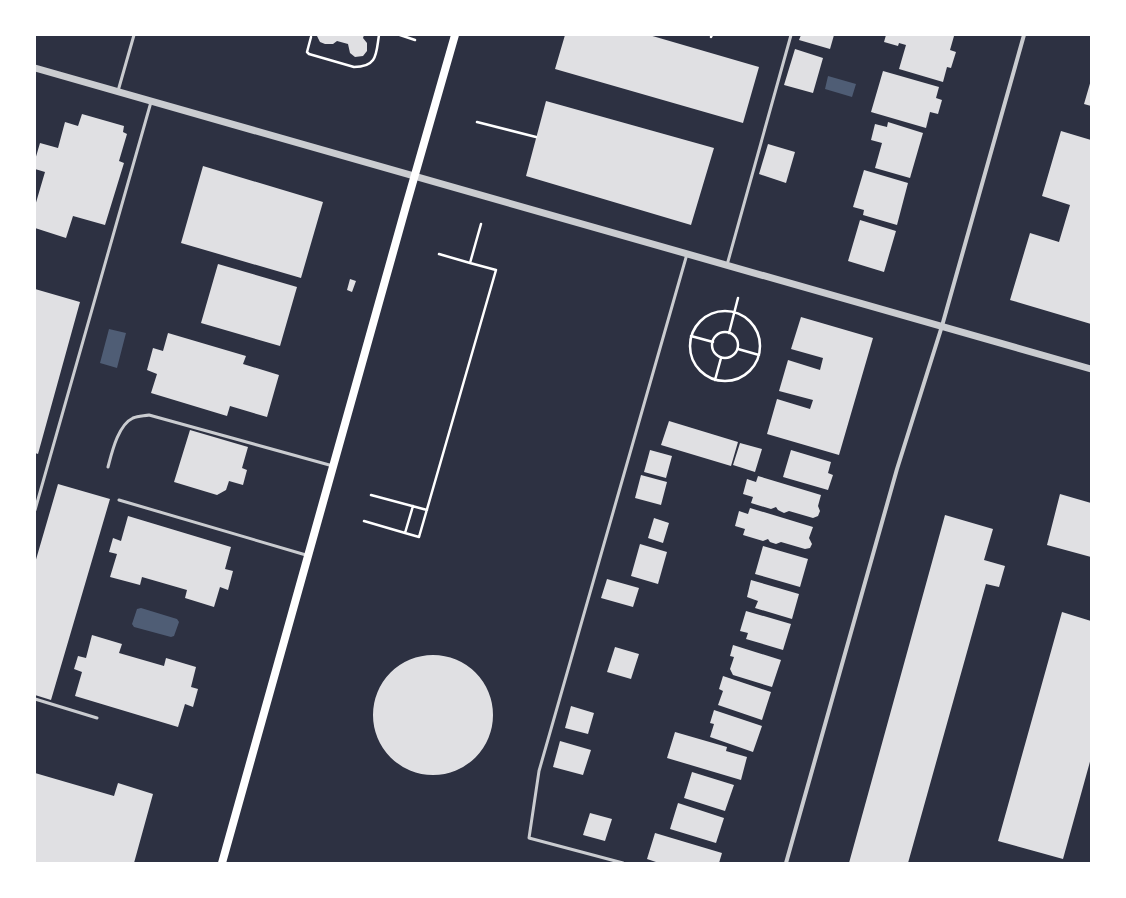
<svg xmlns="http://www.w3.org/2000/svg" width="1126" height="898" font-family="'DM Sans',sans-serif">
  <style>
    .water { fill: #4f5d75 }
    .building { fill: #e0e0e3 }
    .lines { fill: none; stroke-linecap: round; stroke-linejoin: round }
    .path { stroke: #fff; stroke-width: 2.5 }
    .service { stroke: #caccd0; stroke-width: 3 }
    .minor { stroke: #caccd0; stroke-width: 4 }
    .tertiary { stroke: #caccd0; stroke-width: 7 }
    .secondary { stroke: #fff; stroke-width: 8 }
  </style>
  <rect width="100%" height="100%" fill="#2d3142"/>
  <path class="water" d="M 828,76 L 856,84 L 852,97 L 825,89 Z
    M 109,329 L 126,333 L 117,368 L 100,363 Z
    M 141,608 L 177,619 L 179,622 L 174,636 L 171,637 L 134,627 L 132,624 L 137,609 Z"/>
  <path class="building" d="M 314,35 L 364,35 L 363,38 L 367,43 L 367,51 L 363,56 L 355,57 L 350,53 L 348,44 L 337,41 L 333,44 L 325,44 L 320,42 L 317,36 Z
    M 565,35 L 649,35 L 759,67 L 743,123 L 555,69 Z
    M 801,35 L 834,35 L 830,49 L 799,40 Z
    M 886,35 L 951,35 L 954,36 L 950,50 L 956,52 L 951,68 L 947,67 L 943,82 L 899,69 L 906,45 L 899,43 L 898,46 L 884,42 Z
    M 795,49 L 823,58 L 813,93 L 784,85 Z
    M 883,71 L 939,87 L 936,98 L 942,100 L 938,114 L 930,112 L 926,128 L 871,112 Z
    M 1091,80 L 1091,106 L 1084,104 Z
    M 546,101 L 714,148 L 691,225 L 526,176 Z
    M 82,114 L 124,126 L 123,132 L 127,134 L 119,161 L 124,163 L 105,225 L 73,216 L 66,238 L 35,228 L 35,206 L 45,172 L 35,169 L 35,160 L 40,143 L 58,148 L 65,122 L 78,126 Z
    M 888,122 L 923,133 L 910,178 L 875,168 L 882,143 L 871,140 L 875,124 L 887,127 Z
    M 1061,131 L 1091,140 L 1091,324 L 1010,300 L 1030,233 L 1059,242 L 1070,205 L 1042,196 Z
    M 768,144 L 795,152 L 786,183 L 759,174 Z
    M 203,166 L 323,202 L 301,278 L 181,243 Z
    M 864,170 L 908,183 L 897,225 L 863,215 L 864,210 L 853,207 Z
    M 860,220 L 896,231 L 884,272 L 848,261 Z
    M 218,264 L 297,287 L 280,346 L 201,323 Z
    M 350,279 L 356,281 L 352,292 L 347,290 Z
    M 35,289 L 80,302 L 38,454 L 35,453 Z
    M 801,317 L 873,338 L 839,455 L 767,434 L 777,399 L 810,409 L 813,400 L 779,391 L 788,360 L 820,370 L 823,358 L 791,349 Z
    M 168,333 L 246,356 L 243,364 L 279,375 L 267,417 L 230,406 L 227,416 L 151,393 L 157,374 L 147,370 L 153,348 L 163,351 Z
    M 669,421 L 738,442 L 731,466 L 661,445 Z
    M 190,430 L 248,447 L 242,468 L 247,470 L 243,485 L 229,481 L 226,490 L 217,495 L 174,482 Z
    M 740,443 L 762,449 L 755,472 L 733,465 Z
    M 650,450 L 672,456 L 666,478 L 644,472 Z
    M 791,450 L 831,462 L 828,473 L 833,475 L 828,490 L 783,477 Z
    M 641,475 L 667,482 L 661,505 L 635,498 Z
    M 758,476 L 821,495 L 818,506 L 820,511 L 818,516 L 813,518 L 789,511 L 784,513 L 778,510 L 776,507 L 771,509 L 751,503 L 753,497 L 743,494 L 747,479 L 756,482 Z
    M 58,484 L 110,499 L 51,700 L 35,695 L 35,563 Z
    M 1060,494 L 1091,503 L 1091,557 L 1047,545 Z
    M 750,508 L 813,527 L 809,538 L 812,544 L 810,548 L 805,549 L 781,542 L 776,544 L 770,542 L 768,539 L 763,541 L 743,535 L 745,529 L 735,526 L 739,511 L 748,514 Z
    M 945,515 L 993,529 L 984,560 L 1005,566 L 999,587 L 986,584 L 908,863 L 849,863 Z
    M 128,516 L 231,547 L 225,569 L 233,571 L 228,590 L 220,587 L 214,607 L 185,598 L 187,590 L 142,577 L 140,585 L 110,577 L 117,554 L 109,552 L 113,538 L 121,541 Z
    M 654,518 L 669,523 L 663,543 L 648,538 Z
    M 640,544 L 667,552 L 658,584 L 631,576 Z
    M 763,546 L 808,559 L 800,587 L 755,574 Z
    M 607,579 L 639,588 L 633,607 L 601,598 Z
    M 751,580 L 799,594 L 792,619 L 755,608 L 758,601 L 747,597 Z
    M 746,611 L 791,624 L 783,650 L 746,639 L 748,633 L 740,631 Z
    M 1062,612 L 1091,621 L 1091,758 L 1063,859 L 998,841 Z
    M 92,635 L 122,644 L 119,653 L 164,666 L 166,658 L 196,667 L 191,687 L 198,689 L 193,707 L 185,704 L 178,727 L 75,696 L 82,672 L 74,669 L 78,656 L 86,658 Z
    M 733,645 L 781,660 L 772,687 L 733,675 L 730,669 L 734,657 L 730,656 Z
    M 615,647 L 639,654 L 631,679 L 607,672 Z
    M373 715a60 60 0 1 1 120 0a60 60 0 1 1-120 0Z
    M 723,676 L 771,692 L 762,720 L 718,705 L 723,691 L 719,689 Z
    M 571,706 L 594,713 L 588,734 L 565,728 Z
    M 714,710 L 762,726 L 753,752 L 710,737 L 714,724 L 710,723 Z
    M 675,732 L 727,747 L 726,751 L 747,757 L 741,780 L 667,758 Z
    M 560,741 L 591,750 L 583,775 L 553,767 Z
    M 692,772 L 734,785 L 725,811 L 684,798 Z
    M 35,773 L 114,796 L 118,783 L 153,794 L 134,863 L 35,863 Z
    M 678,803 L 724,818 L 716,843 L 670,829 Z
    M 590,813 L 612,819 L 605,841 L 583,835 Z
    M 655,833 L 722,853 L 719,863 L 659,863 L 647,859 Z"/>
  <g class="lines">
    <path class="path" d="M 400,35 L 415,40
      M 311,37 L 307,52 L 309,54 L 354,67 C 378,67 376,53 379,35
      M 711,37 L 712,35
      M 477,122 L 536,137
      M 439,254 L 470,263 L 481,224
      M690 346a35 35 0 1 1 70 0a35 35 0 1 1-70 0Z
      M712 345a13 13 0 1 1 26 0a13 13 0 1 1-26 0Z
      M 729,333 L 738,298
      M 691,336 L 713,342
      M 738,349 L 759,355
      M 715,380 L 721,358
      M 371,495 L 427,510
      M 364,521 L 405,533 L 413,506
      M 405,533 L 419,537 L 496,270 L 470,263"/>
    <path class="service" d="M 118,91 L 134,35
      M 727,265 L 791,35
      M 108,467 C 112,452 118,425 133,418 C 138,416 144,416 149,415 L 333,466
      M 119,500 L 306,555
      M 35,510 L 151,102
      M 35,699 L 97,718
      M 623,863 L 529,838 L 539,771 L 687,254"/>
    <path class="minor" d="M 786,863 L 897,469 L 942,326 L 1024,35"/>
    <path class="tertiary" d="M 35,68 L 1091,369"/>
    <path class="secondary" d="M 222,863 L 406,206 L 455,35"/>
  </g>
  <rect width="1126" height="898" fill="none" stroke="#ffffff" stroke-width="72"/>
</svg>
